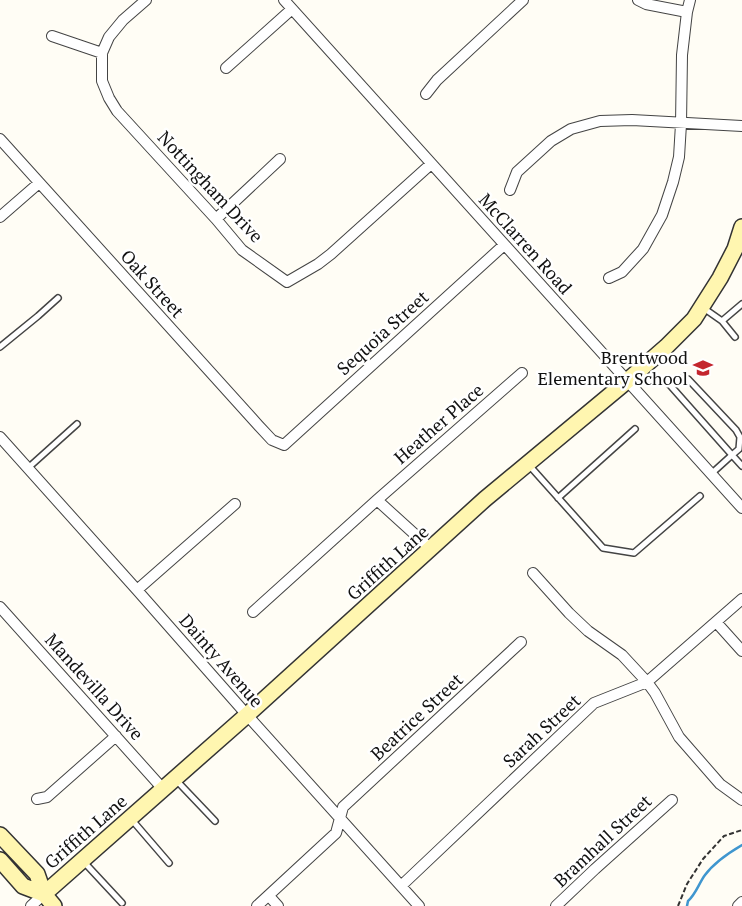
<svg xmlns="http://www.w3.org/2000/svg" width="742" height="906" font-family="'PT Serif',serif">
  <style>
    .lines { fill: none; stroke-linecap: round; stroke-linejoin: round }
    .stream { stroke: #3f96cf; stroke-width: 2.5 }
    .lane-casing { stroke: #444; stroke-width: 8 }
    .street-casing { stroke: #444; stroke-width: 12 }
    .secondary-casing { stroke: #333; stroke-width: 18 }
    .path { stroke: #333; stroke-width: 2; stroke-dasharray: 5 2.5; stroke-linecap: butt }
    .lane { stroke: #fff; stroke-width: 5 }
    .street { stroke: #fff; stroke-width: 10 }
    .secondary { stroke: #fff6b0; stroke-width: 15 }
    .labels { text-anchor: middle; stroke-width: 5; stroke-linejoin: round; paint-order: stroke }
    .street-label { font-size: 18px; fill: #111; stroke: #fff }
    .poi-label { font-size: 18px; fill: #111; stroke: #fff; text-anchor: end }
  </style>
  <rect width="100%" height="100%" fill="#fffdf5"/>
  <g class="lines">
    <path class="stream" d="M 687,906 L 688,901 C 696,894 699,883 705,875 C 713,864 730,852 742,845"/>
    <defs>
      <path id="lane" d="M 702,307 L 722,321 L 735,337
        M 722,321 L 742,304
        M 0,347 L 38,316 L 58,298
        M 677,378 L 688,379 L 736,430 L 740,437 L 739,449 L 732,455 L 669,384 Z
        M 528,464 L 603,548 L 634,553 L 700,496
        M 28,468 L 77,424
        M 711,474 L 732,455 L 742,466
        M 558,498 L 635,429
        M 176,780 L 215,821
        M 132,820 L 169,863
        M 83,861 L 122,903"/>
      <path id="street" d="M 146,0 L 123,20 L 109,37 L 102,53 L 102,81 L 109,98 L 117,111 L 216,219 L 242,250 L 287,282 L 318,264 L 331,254 L 431,164
        M 284,0 L 742,508
        M 638,0 L 646,4 L 687,12
        M 52,36 L 102,53
        M 226,68 L 292,9
        M 426,94 L 437,80 L 523,0
        M 0,139 L 258,425 L 272,440 L 284,445 L 504,245
        M 510,190 L 517,172 L 551,141 L 571,129 L 600,121 L 632,120 L 742,126
        M 0,217 L 39,183
        M 216,219 L 280,159
        M 609,278 L 622,272 L 643,249 L 662,215 L 673,182 L 679,157 L 681,124 L 682,55 L 687,12 L 690,0
        M 0,437 L 137,590 L 247,715 L 419,906
        M 377,500 L 431,549
        M 533,573 L 569,613 L 588,631 L 622,655 L 647,682 L 655,693 L 679,737 L 720,784 L 742,800
        M 137,590 L 235,504
        M 0,607 L 163,789
        M 253,612 L 377,500 L 522,373
        M 716,622 L 742,651
        M 37,799 L 47,797 L 116,736
        M 401,886 L 594,703 L 647,682 L 742,599
        M 269,896 L 278,906
        M 31,906 L 44,894
        M 257,906 L 336,833 L 343,807 L 521,642
        M 556,906 L 595,869 L 672,800
        M 738,906 L 742,902"/>
      <path id="secondary" d="M 0,835 L 37,874 L 44,894 L 54,906
        M 0,860 L 23,886 L 44,894
        M 44,894 L 247,715 L 485,499 L 627,381 L 666,347 L 694,319 L 720,278 L 735,249 L 742,227"/>
    </defs>
    <use href="#lane" class="lane-casing"/>
    <use href="#street" class="street-casing"/>
    <use href="#secondary" class="secondary-casing"/>
    <path class="path" d="M 678,906 L 687,884 L 703,859 L 724,836 L 742,830"/>
    <use href="#lane" class="lane"/>
    <use href="#street" class="street"/>
    <use href="#secondary" class="secondary"/>
  </g>
  <defs>
    <symbol id="school-bare" viewBox="-9 -9 18 18"><path d="M0-5L7-2L0 1L-7-2ZM-4 1L0 2.5L4 1V4Q0 6-4 4Z" fill="#c4262e" stroke="#fff" stroke-width="2.5" paint-order="stroke"/></symbol>
  </defs>
  <g fill-rule="evenodd">
    <use href="#school-bare" x="689" y="354" width="28" height="28"/>
  </g>
  <g class="labels">
    <g class="street-label">
      <text transform="translate(210 187) rotate(47)" y="6">Nottingham Drive</text>
      <text transform="translate(525 244) rotate(48)" y="6">McClarren Road</text>
      <text transform="translate(152 284) rotate(48)" y="6">Oak Street</text>
      <text transform="translate(383 333) rotate(-42)" y="6">Sequoia Street</text>
      <text transform="translate(439 424) rotate(-41)" y="6">Heather Place</text>
      <text transform="translate(388 563) rotate(-42)" y="6">Griffith Lane</text>
      <text transform="translate(221 661) rotate(49)" y="6">Dainty Avenue</text>
      <text transform="translate(94 687) rotate(48)" y="6">Mandevilla Drive</text>
      <text transform="translate(417 717) rotate(-43)" y="6">Beatrice Street</text>
      <text transform="translate(542 731) rotate(-43)" y="6">Sarah Street</text>
      <text transform="translate(86 832) rotate(-41)" y="6">Griffith Lane</text>
      <text transform="translate(603 841) rotate(-43)" y="6">Bramhall Street</text>
    </g>
    <g class="poi-label">
      <text x="688" y="364">Brentwood<tspan x="688" dy="21">Elementary School</tspan></text>
    </g>
  </g>
</svg>
